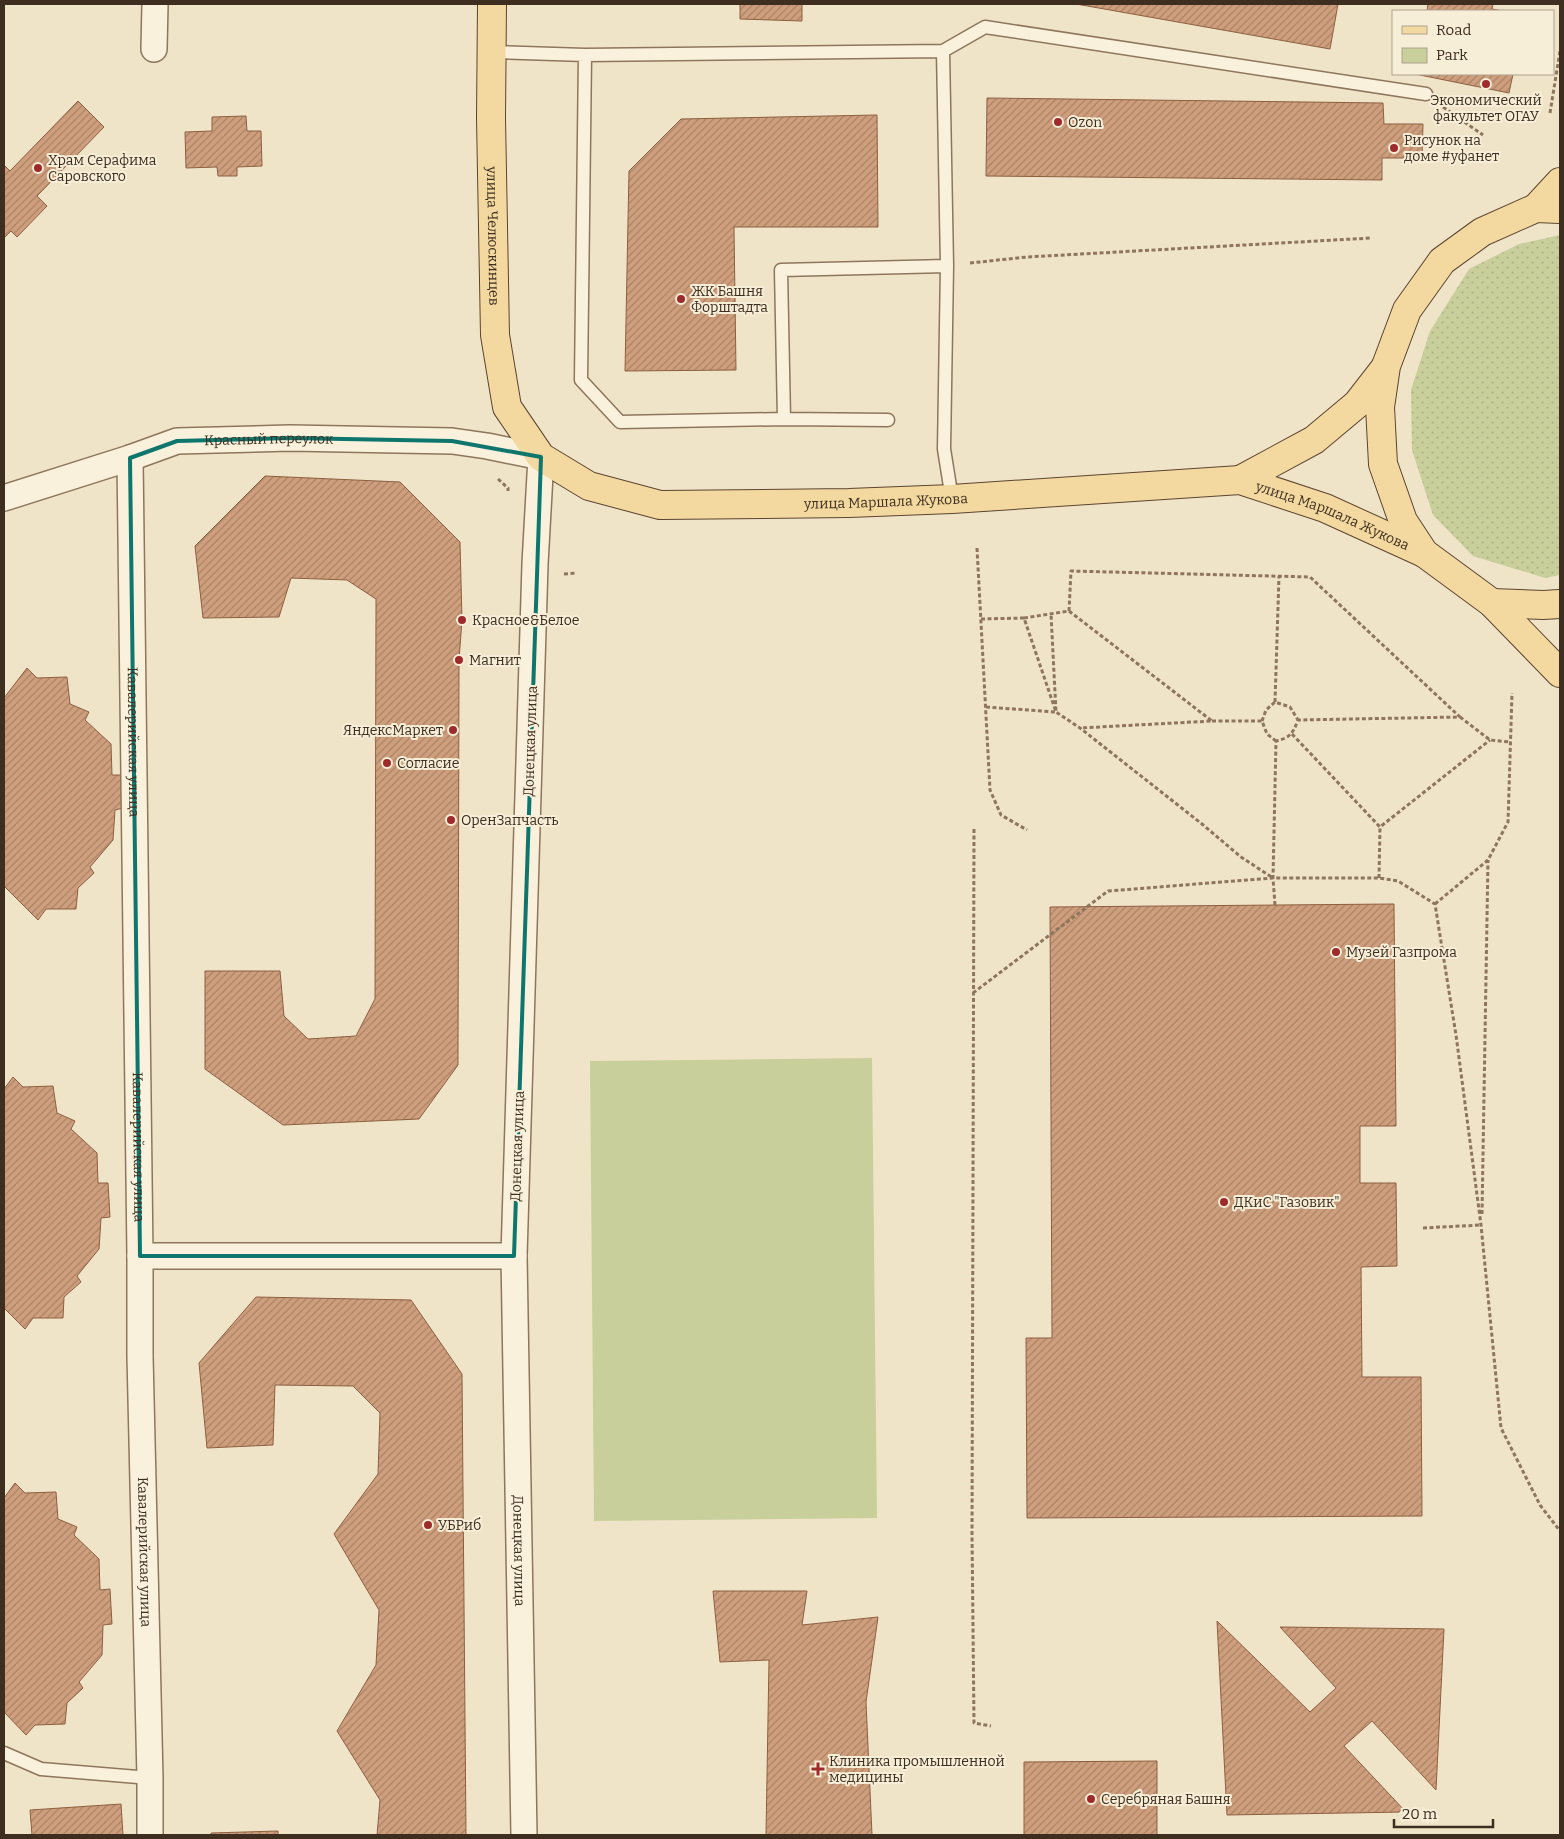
<svg xmlns="http://www.w3.org/2000/svg" width="1564" height="1839" font-family="Bitter,serif">
  <style>
    .green { fill: url(#green-dots) }
    .pitch { fill: #c9cf9b }
    .building { fill: url(#building-hatch); stroke: #8d5f41 }
    .lines { fill: none; stroke-linecap: round; stroke-linejoin: round }
    .service-casing { stroke: #8d765c; stroke-width: 15 }
    .minor-casing { stroke: #8d765c; stroke-width: 28 }
    .primary-casing { stroke: #5b4430; stroke-width: 30 }
    .path { stroke: #8d765c; stroke-width: 3; stroke-dasharray: 4 2.5; stroke-linecap: butt }
    .service { stroke: #faf1dc; stroke-width: 12 }
    .minor { stroke: #faf1dc; stroke-width: 25 }
    .primary { stroke: #f3d9a0; stroke-width: 28 }
    .marked { fill: none; stroke: #0f766e; stroke-width: 4; stroke-linejoin: round }
    .poi-dot { fill: #9e2a2b; stroke: #f7eed8; stroke-width: 2 }
    .labels { text-anchor: middle; stroke-width: 4; stroke-linejoin: round; paint-order: stroke }
    .poi-label { font-size: 14px; fill: #3d2e20; stroke: #f7eed8; text-anchor: start }
    .street-label { font-size: 14px; fill: #3d2e20; stroke: #f7eed8 }
  </style>
  <defs>
    <pattern id="green-dots" width="8" height="8" patternUnits="userSpaceOnUse" patternTransform="scale(1.25)"><rect width="8" height="8" fill="#c9cf9b"/><path d="M2 2h.1M6 6h.1" fill="none" stroke="#aeb285" stroke-width="1.8" stroke-linecap="round"/></pattern>
    <pattern id="building-hatch" width="6" height="6" patternUnits="userSpaceOnUse" patternTransform="scale(1.25)"><rect width="6" height="6" fill="#cf9f7d"/><path d="M-1 1l2-2M0 6l6-6M5 7l2-2" fill="none" stroke="#a98266"/></pattern>
  </defs>
  <rect width="100%" height="100%" fill="#f0e4c8"/>
  <path class="green" d="M 1560,235 L 1560,575 L 1545,578 L 1473,556 L 1433,515 L 1412,450 L 1411,390 L 1430,331 L 1469,269 L 1519,244 Z"/>
  <path class="pitch" d="M 872,1058 L 877,1518 L 594,1521 L 590,1061 Z"/>
  <path class="building" d="M 740,4 L 802,4 L 802,21 L 740,19 Z
    M 1076,4 L 1338,4 L 1330,49 Z
    M 1428,4 L 1493,4 L 1492,9 L 1503,11 L 1427,11 Z
    M 1415,74 L 1513,74 L 1509,93 Z
    M 987,98 L 1383,103 L 1384,124 L 1423,124 L 1422,158 L 1382,158 L 1382,180 L 986,176 Z
    M 78,101 L 104,127 L 37,196 L 47,206 L 17,237 L 11,231 L 4,238 L 4,165 L 10,171 Z
    M 877,115 L 878,227 L 734,227 L 736,370 L 625,371 L 629,171 L 681,119 Z
    M 246,116 L 247,131 L 261,131 L 262,166 L 237,167 L 237,176 L 218,176 L 217,167 L 186,168 L 185,132 L 212,131 L 212,117 Z
    M 265,476 L 400,482 L 460,542 L 462,620 L 459,660 L 458,1065 L 419,1119 L 283,1125 L 205,1069 L 205,971 L 280,971 L 284,1016 L 308,1039 L 356,1036 L 375,999 L 376,599 L 347,580 L 291,578 L 279,617 L 203,618 L 195,546 Z
    M 27,668 L 37,678 L 67,677 L 70,704 L 89,712 L 85,720 L 111,744 L 112,775 L 122,775 L 123,808 L 115,810 L 113,840 L 90,867 L 94,873 L 78,888 L 76,909 L 46,909 L 38,920 L 4,886 L 4,698 Z
    M 1394,904 L 1396,1126 L 1360,1126 L 1360,1183 L 1396,1183 L 1397,1266 L 1361,1267 L 1362,1377 L 1421,1377 L 1422,1516 L 1027,1518 L 1026,1338 L 1052,1338 L 1050,907 Z
    M 13,1077 L 23,1087 L 53,1086 L 57,1113 L 75,1121 L 71,1129 L 97,1153 L 98,1183 L 108,1183 L 110,1217 L 101,1218 L 99,1249 L 77,1276 L 81,1282 L 64,1297 L 63,1318 L 33,1318 L 25,1329 L 4,1308 L 4,1089 Z
    M 256,1297 L 411,1300 L 462,1374 L 466,1835 L 377,1835 L 380,1800 L 337,1731 L 376,1665 L 379,1610 L 334,1534 L 378,1474 L 380,1413 L 353,1386 L 275,1385 L 273,1445 L 207,1448 L 199,1363 Z
    M 15,1483 L 25,1493 L 56,1492 L 58,1519 L 77,1527 L 74,1535 L 99,1559 L 100,1590 L 110,1589 L 112,1624 L 103,1625 L 102,1655 L 79,1682 L 83,1688 L 67,1703 L 65,1724 L 35,1725 L 26,1735 L 4,1712 L 4,1498 Z
    M 713,1591 L 807,1591 L 802,1625 L 878,1617 L 866,1702 L 872,1835 L 766,1835 L 769,1660 L 720,1662 Z
    M 1217,1621 L 1310,1712 L 1336,1688 L 1280,1627 L 1444,1629 L 1436,1790 L 1372,1721 L 1344,1746 L 1406,1812 L 1227,1815 Z
    M 1157,1761 L 1157,1835 L 1024,1835 L 1024,1762 Z
    M 121,1804 L 123,1835 L 32,1835 L 30,1810 Z
    M 278,1831 L 278,1835 L 211,1835 L 211,1833 Z"/>
  <g class="lines">
    <defs>
      <path id="service" d="M 943,51 L 985,27 L 1426,94
        M 491,52 L 585,55 L 943,51 L 947,266 L 944,449 L 952,499
        M 585,55 L 581,380 L 620,422 L 784,419 L 888,420
        M 784,419 L 781,270 L 947,266
        M 4,1753 L 41,1769 L 150,1778"/>
      <g id="minor">
        <path d="M 154,49 L 155,4"/>
        <path id="s1" d="M 130,458 L 140,1256 L 140,1356 L 150,1778 L 150,1835"/>
        <path id="s2" d="M 4,498 L 130,458 L 177,441 L 290,438 L 452,441 L 487,446 L 541,457 L 535,564 L 514,1256 L 524,1835"/>
        <path d="M 140,1256 L 514,1256"/>
      </g>
      <g id="primary">
        <path id="s3" d="M 492,4 L 491,118 L 495,335 L 507,407 L 541,457 L 589,486 L 660,505 L 849,503 L 952,499 L 1240,480 L 1325,508 L 1424,553"/>
        <path d="M 1536,208 L 1560,182"/>
        <path d="M 1560,209 L 1536,208 L 1482,232 L 1442,261 L 1407,310 L 1386,366 L 1380,407 L 1383,464 L 1403,521 L 1424,553 L 1492,603 L 1560,673"/>
        <path d="M 1240,480 L 1314,440 L 1357,404 L 1385,368"/>
        <path d="M 1492,603 L 1543,605 L 1560,604"/>
      </g>
    </defs>
    <use href="#service" class="service-casing"/>
    <use href="#minor" class="minor-casing"/>
    <use href="#primary" class="primary-casing"/>
    <path class="path" d="M 1443,107 L 1483,135
      M 1550,113 L 1560,51
      M 970,263 L 1027,257 L 1371,238
      M 498,479 L 508,488 L 508,491
      M 977,548 L 990,790 L 1001,815 L 1027,830
      M 564,574 L 576,573
      M 1069,611 L 1212,721 L 1080,728
      M 1024,618 L 1069,611 L 1071,571 L 1310,577 L 1460,717 L 1298,720
      M 981,619 L 1024,618 L 1056,712 L 1080,728 L 1202,824 L 1241,857 L 1273,878
      M 1275,702 L 1279,576
      M 986,707 L 1056,712 L 1051,614
      M 1460,717 L 1490,740 L 1510,742
      M 1212,721 L 1262,721 L 1267,734 L 1276,741
      M 1262,721 L 1266,710 L 1275,702 L 1290,707 L 1298,720 C 1293,733 1290,738 1276,741
      M 1292,734 L 1380,827 L 1490,740
      M 974,829 L 972,1533 L 974,1723 L 991,1726
      M 1379,878 L 1380,827
      M 1435,904 L 1488,860 L 1508,822 L 1512,693
      M 1275,905 L 1273,878 L 1276,741
      M 973,993 L 1108,891 L 1273,878 L 1379,878 L 1398,881 L 1435,904 L 1456,1035 L 1481,1225 L 1501,1428 L 1540,1505 L 1560,1531
      M 1482,1214 L 1488,860
      M 1423,1228 L 1481,1225"/>
    <use href="#service" class="service"/>
    <use href="#minor" class="minor"/>
    <use href="#primary" class="primary"/>
  </g>
  <path class="marked" d="M 290,438 L 452,441 L 541,457 L 514,1256 L 140,1256 L 130,458 L 177,441 Z"/>
  <g class="poi-dot">
    <circle cx="1486" cy="84" r="5"/>
    <circle cx="1058" cy="122" r="5"/>
    <circle cx="1394" cy="148" r="5"/>
    <circle cx="38" cy="168" r="5"/>
    <circle cx="681" cy="299" r="5"/>
    <circle cx="462" cy="620" r="5"/>
    <circle cx="459" cy="660" r="5"/>
    <circle cx="453" cy="730" r="5"/>
    <circle cx="387" cy="763" r="5"/>
    <circle cx="451" cy="820" r="5"/>
    <circle cx="1336" cy="952" r="5"/>
    <circle cx="1224" cy="1202" r="5"/>
    <circle cx="428" cy="1525" r="5"/>
    <path d="M815.5 1761.5h5v5h5v5h-5v5h-5v-5h-5v-5h5z"/>
    <circle cx="1091" cy="1799" r="5"/>
  </g>
  <g class="labels">
    <g class="poi-label">
      <text x="1486" y="105" text-anchor="middle">Экономический<tspan x="1486" dy="16">факультет ОГАУ</tspan></text>
      <text x="1068" y="127">Ozon</text>
      <text x="1404" y="145">Рисунок на<tspan x="1404" dy="16">доме #уфанет</tspan></text>
      <text x="48" y="165">Храм Серафима<tspan x="48" dy="16">Саровского</tspan></text>
      <text x="691" y="296">ЖК Башня<tspan x="691" dy="16">Форштадта</tspan></text>
      <text x="472" y="625">Красное&amp;Белое</text>
      <text x="469" y="665">Магнит</text>
      <text x="443" y="735" text-anchor="end">ЯндексМаркет</text>
      <text x="397" y="768">Согласие</text>
      <text x="461" y="825">ОренЗапчасть</text>
      <text x="1346" y="957">Музей Газпрома</text>
      <text x="1234" y="1207">ДКиC "Газовик"</text>
      <text x="438" y="1530">УБРиб</text>
      <text x="829" y="1766">Клиника промышленной<tspan x="829" dy="16">медицины</tspan></text>
      <text x="1101" y="1804">Серебряная Башня</text>
    </g>
    <g class="street-label">
      <text dy="5" stroke="none"><textPath href="#s3" startOffset="232">улица Челюскинцев</textPath></text>
      <text dy="5" stroke="none"><textPath href="#s2" startOffset="274">Красный переулок</textPath></text>
      <text dy="5" stroke="none"><textPath href="#s3" startOffset="820">улица Маршала Жукова</textPath></text>
      <text dy="5" stroke="none"><textPath href="#s3" startOffset="1274">улица Маршала Жукова</textPath></text>
      <text transform="translate(530 741) rotate(-88)" y="5">Донецкая улица</text>
      <text dy="5" stroke="none"><textPath href="#s1" startOffset="284">Кавалерийская улица</textPath></text>
      <text transform="translate(517 1146) rotate(-88)" y="5">Донецкая улица</text>
      <text dy="5" stroke="none"><textPath href="#s1" startOffset="689">Кавалерийская улица</textPath></text>
      <text dy="5" stroke="none"><textPath href="#s2" startOffset="1642">Донецкая улица</textPath></text>
      <text dy="5" stroke="none"><textPath href="#s1" startOffset="1094">Кавалерийская улица</textPath></text>
    </g>
  </g>
  <rect width="1564" height="1839" fill="none" stroke="#3d2e20" stroke-width="10"/>
  <rect x="1392" y="10" width="162" height="65" fill="#f7eed8" stroke="#ada18e"/>
  <rect x="1402" y="26" width="25" height="8" fill="#f3d9a0" stroke="#ada18e"/>
  <text x="1436" y="35" font-size="15" fill="#3d2e20">Road</text>
  <rect x="1402" y="48" width="25" height="15" fill="#c9cf9b" stroke="#ada18e"/>
  <text x="1436" y="60" font-size="15" fill="#3d2e20">Park</text>
  <path d="M1394 1819v8h99v-8" fill="none" stroke="#3d2e20" stroke-width="2.5"/>
  <text x="1402" y="1819" font-size="15" fill="#3d2e20" stroke="#f7eed8" stroke-width="4" paint-order="stroke">20 m</text>
</svg>
